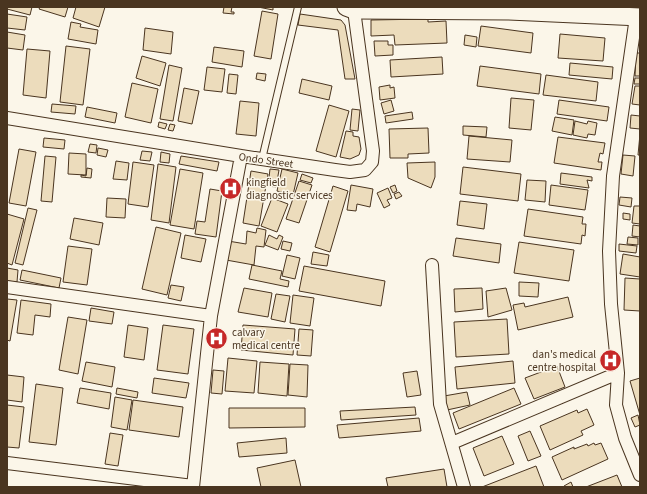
<svg xmlns="http://www.w3.org/2000/svg" width="647" height="494" font-family="'Source Sans 3',sans-serif">
  <style>
    .building { fill: #ecdcbc; stroke: #4a3520 }
    .lines { fill: none; stroke-linecap: round; stroke-linejoin: round }
    .lane-casing { stroke: #4a3520; stroke-width: 8 }
    .street-casing { stroke: #4a3520; stroke-width: 14 }
    .secondary-casing { stroke: #4a3520; stroke-width: 19 }
    .lane { stroke: #fbf6e9; stroke-width: 6 }
    .street { stroke: #fbf6e9; stroke-width: 12 }
    .secondary { stroke: #fbf6e9; stroke-width: 17 }
    .labels { text-anchor: middle; stroke-width: 3; stroke-linejoin: round; paint-order: stroke }
    .street-label { font-size: 11px; fill: #4a3520; stroke: #fbf6e9 }
    .poi-label { font-size: 11px; fill: #4a3520; stroke: #fbf6e9; text-anchor: start }
  </style>
  <rect width="100%" height="100%" fill="#fbf6e9"/>
  <path class="building" d="M 7,7 L 32,7 L 30,15 L 7,9 Z
    M 40,7 L 68,7 L 65,17 L 39,9 Z
    M 76,7 L 105,7 L 99,27 L 73,18 Z
    M 224,7 L 232,7 L 231,12 L 234,12 L 234,14 L 223,13 Z
    M 258,7 L 273,7 L 273,10 Z
    M 262,11 L 278,14 L 271,59 L 254,56 Z
    M 7,14 L 27,17 L 25,30 L 7,28 Z
    M 300,14 L 341,20 L 345,25 L 355,79 L 345,79 L 338,30 L 298,25 Z
    M 428,19 L 428,22 L 446,21 L 447,43 L 395,45 L 394,35 L 371,36 L 371,20 Z
    M 71,22 L 81,24 L 80,27 L 98,30 L 96,44 L 68,39 Z
    M 481,26 L 533,33 L 531,53 L 478,46 Z
    M 145,28 L 173,32 L 171,54 L 143,50 Z
    M 7,32 L 25,35 L 23,50 L 7,48 Z
    M 560,34 L 605,38 L 603,61 L 558,58 Z
    M 465,35 L 477,37 L 476,47 L 464,45 Z
    M 374,41 L 388,41 L 388,45 L 393,45 L 393,55 L 375,56 Z
    M 66,46 L 90,49 L 83,105 L 60,102 Z
    M 214,47 L 244,51 L 242,67 L 212,62 Z
    M 27,49 L 50,51 L 46,98 L 23,95 Z
    M 636,53 L 640,53 L 640,76 L 635,76 Z
    M 142,56 L 166,63 L 160,86 L 136,78 Z
    M 442,57 L 443,74 L 391,77 L 390,60 Z
    M 570,63 L 613,67 L 612,79 L 569,75 Z
    M 169,65 L 182,68 L 173,121 L 160,119 Z
    M 480,66 L 541,74 L 539,94 L 477,86 Z
    M 207,67 L 225,69 L 222,92 L 204,90 Z
    M 257,73 L 266,74 L 265,81 L 256,79 Z
    M 229,74 L 238,75 L 236,94 L 227,93 Z
    M 546,75 L 598,82 L 596,101 L 543,95 Z
    M 635,78 L 640,78 L 640,84 L 634,84 Z
    M 302,79 L 332,86 L 329,100 L 299,93 Z
    M 132,83 L 158,89 L 151,123 L 125,117 Z
    M 390,85 L 390,88 L 394,87 L 395,98 L 380,100 L 379,87 Z
    M 635,86 L 640,86 L 640,105 L 632,104 Z
    M 184,88 L 199,91 L 192,124 L 178,121 Z
    M 511,98 L 534,100 L 531,130 L 509,128 Z
    M 391,100 L 394,111 L 384,114 L 381,103 Z
    M 559,100 L 609,107 L 607,121 L 557,114 Z
    M 240,101 L 259,103 L 256,136 L 236,134 Z
    M 52,104 L 76,106 L 75,114 L 51,112 Z
    M 329,105 L 349,111 L 336,157 L 316,151 Z
    M 87,107 L 117,113 L 115,123 L 85,117 Z
    M 352,109 L 360,110 L 358,131 L 350,130 Z
    M 412,112 L 413,119 L 386,123 L 385,116 Z
    M 631,115 L 640,116 L 640,129 L 630,128 Z
    M 555,117 L 574,120 L 572,135 L 552,131 Z
    M 575,121 L 587,124 L 588,121 L 597,123 L 595,135 L 588,134 L 587,138 L 573,135 Z
    M 159,122 L 167,124 L 165,129 L 158,127 Z
    M 170,124 L 175,125 L 173,131 L 168,130 Z
    M 463,126 L 487,127 L 486,137 L 463,135 Z
    M 428,128 L 429,153 L 408,154 L 408,158 L 390,158 L 389,129 Z
    M 346,131 L 353,132 L 353,136 L 359,137 L 361,149 L 359,155 L 350,159 L 340,157 Z
    M 640,134 L 640,155 L 638,155 Z
    M 469,136 L 512,140 L 510,162 L 467,159 Z
    M 558,137 L 605,143 L 603,154 L 600,153 L 598,162 L 602,162 L 601,170 L 554,163 Z
    M 44,138 L 65,140 L 64,149 L 43,147 Z
    M 90,144 L 97,145 L 96,153 L 88,152 Z
    M 98,148 L 108,150 L 106,157 L 97,155 Z
    M 19,149 L 36,152 L 26,206 L 9,203 Z
    M 142,151 L 152,152 L 150,161 L 140,160 Z
    M 161,152 L 170,154 L 169,163 L 160,162 Z
    M 69,153 L 86,154 L 86,175 L 68,174 Z
    M 623,155 L 635,156 L 633,176 L 621,174 Z
    M 45,156 L 56,157 L 52,202 L 41,201 Z
    M 181,156 L 219,162 L 217,171 L 179,164 Z
    M 116,161 L 129,163 L 127,180 L 113,179 Z
    M 133,162 L 154,165 L 148,207 L 128,204 Z
    M 435,162 L 435,177 L 431,188 L 408,178 L 407,163 Z
    M 158,164 L 176,167 L 169,223 L 151,220 Z
    M 463,167 L 521,174 L 518,201 L 460,194 Z
    M 87,168 L 92,169 L 91,178 L 81,177 L 81,175 L 86,176 Z
    M 180,169 L 203,173 L 194,229 L 170,225 Z
    M 270,169 L 279,170 L 276,187 L 268,186 Z
    M 282,169 L 298,173 L 293,195 L 277,191 Z
    M 251,171 L 268,174 L 259,226 L 243,223 Z
    M 561,173 L 592,177 L 592,181 L 587,180 L 589,188 L 560,184 Z
    M 302,174 L 313,178 L 311,183 L 300,180 Z
    M 527,180 L 546,181 L 545,202 L 525,200 Z
    M 299,181 L 312,185 L 299,223 L 286,219 Z
    M 351,185 L 373,189 L 370,207 L 357,204 L 356,211 L 347,210 Z
    M 395,185 L 397,191 L 393,193 L 390,187 Z
    M 551,185 L 588,190 L 585,210 L 549,205 Z
    M 333,186 L 348,191 L 330,252 L 315,247 Z
    M 388,188 L 392,198 L 387,200 L 390,205 L 384,208 L 377,193 Z
    M 210,189 L 222,191 L 216,237 L 195,234 L 197,221 L 205,222 Z
    M 399,192 L 402,196 L 396,199 L 394,194 Z
    M 620,197 L 632,198 L 631,207 L 619,205 Z
    M 107,198 L 126,199 L 125,218 L 106,217 Z
    M 272,198 L 288,204 L 277,232 L 261,226 Z
    M 460,201 L 487,204 L 484,229 L 457,225 Z
    M 634,206 L 640,206 L 640,224 L 632,223 Z
    M 28,208 L 37,210 L 23,265 L 15,263 Z
    M 528,209 L 583,217 L 582,224 L 586,224 L 585,236 L 582,235 L 581,244 L 524,236 Z
    M 623,213 L 630,214 L 630,220 L 623,219 Z
    M 7,214 L 24,219 L 12,265 L 7,263 Z
    M 74,218 L 103,223 L 99,245 L 70,239 Z
    M 633,225 L 640,226 L 640,237 L 632,236 Z
    M 156,227 L 181,233 L 167,295 L 142,289 Z
    M 257,228 L 266,230 L 264,247 L 256,246 L 254,265 L 226,260 L 228,241 L 246,244 L 247,231 L 256,233 Z
    M 185,235 L 206,239 L 201,262 L 181,258 Z
    M 269,235 L 277,239 L 279,235 L 283,237 L 278,250 L 265,245 Z
    M 628,237 L 638,238 L 638,245 L 627,244 Z
    M 456,238 L 501,244 L 499,263 L 453,256 Z
    M 283,241 L 292,243 L 290,251 L 281,249 Z
    M 519,242 L 574,250 L 569,281 L 514,273 Z
    M 619,244 L 637,246 L 636,253 L 619,251 Z
    M 68,246 L 92,249 L 87,285 L 63,282 Z
    M 313,252 L 329,255 L 327,266 L 311,264 Z
    M 623,254 L 640,257 L 640,277 L 620,274 Z
    M 287,255 L 300,258 L 295,279 L 282,276 Z
    M 252,265 L 282,271 L 280,279 L 289,281 L 288,287 L 249,279 Z
    M 304,266 L 385,281 L 381,306 L 299,291 Z
    M 7,268 L 18,270 L 17,282 L 7,281 Z
    M 22,270 L 61,278 L 59,288 L 20,280 Z
    M 625,278 L 640,279 L 640,311 L 624,310 Z
    M 519,282 L 539,283 L 538,297 L 519,296 Z
    M 171,285 L 184,287 L 181,301 L 168,298 Z
    M 244,288 L 272,293 L 268,317 L 238,312 Z
    M 482,288 L 483,309 L 455,312 L 454,289 Z
    M 506,288 L 512,310 L 488,317 L 486,291 Z
    M 276,294 L 290,296 L 285,322 L 271,319 Z
    M 293,295 L 314,298 L 310,326 L 290,323 Z
    M 568,297 L 573,317 L 518,330 L 513,305 L 524,303 L 525,307 Z
    M 7,299 L 17,300 L 10,341 L 7,340 Z
    M 21,300 L 51,304 L 50,317 L 35,315 L 33,335 L 17,333 Z
    M 91,308 L 114,312 L 112,324 L 89,321 Z
    M 68,317 L 87,320 L 78,374 L 59,370 Z
    M 507,319 L 509,354 L 456,357 L 454,322 Z
    M 128,325 L 148,328 L 144,360 L 124,357 Z
    M 163,325 L 194,329 L 188,374 L 157,370 Z
    M 243,325 L 295,329 L 293,355 L 241,350 Z
    M 299,329 L 313,330 L 311,356 L 297,355 Z
    M 228,358 L 257,361 L 254,393 L 225,391 Z
    M 513,361 L 515,383 L 457,389 L 455,367 Z
    M 86,362 L 115,367 L 112,387 L 82,381 Z
    M 260,362 L 289,364 L 287,396 L 258,393 Z
    M 290,364 L 308,365 L 307,397 L 288,395 Z
    M 557,366 L 565,387 L 534,399 L 525,378 Z
    M 213,370 L 224,371 L 222,394 L 211,393 Z
    M 417,371 L 421,395 L 407,397 L 403,373 Z
    M 7,375 L 24,377 L 22,402 L 7,400 Z
    M 154,378 L 189,383 L 186,398 L 152,393 Z
    M 640,378 L 640,415 L 630,381 Z
    M 36,384 L 63,388 L 56,445 L 29,442 Z
    M 80,388 L 111,393 L 109,409 L 77,403 Z
    M 117,388 L 138,392 L 137,398 L 116,394 Z
    M 514,388 L 521,404 L 459,429 L 453,413 Z
    M 467,392 L 470,405 L 447,410 L 444,396 Z
    M 115,397 L 132,400 L 127,430 L 111,427 Z
    M 133,400 L 183,407 L 179,437 L 129,430 Z
    M 7,405 L 24,407 L 19,448 L 7,447 Z
    M 415,407 L 416,415 L 341,420 L 340,411 Z
    M 229,408 L 305,408 L 305,427 L 229,428 Z
    M 587,409 L 594,425 L 581,431 L 583,435 L 550,450 L 540,426 L 577,410 L 578,413 Z
    M 638,415 L 640,425 L 635,427 L 631,418 Z
    M 419,418 L 421,431 L 339,438 L 337,425 Z
    M 530,431 L 541,456 L 528,461 L 518,436 Z
    M 110,433 L 123,435 L 118,466 L 105,464 Z
    M 502,436 L 514,464 L 484,476 L 473,448 Z
    M 286,438 L 287,453 L 239,457 L 237,443 Z
    M 594,443 L 595,445 L 601,443 L 608,459 L 562,480 L 552,457 L 574,447 L 574,449 L 587,444 L 588,446 Z
    M 295,460 L 301,487 L 261,487 L 257,468 Z
    M 536,466 L 544,487 L 482,487 Z
    M 444,469 L 447,487 L 388,487 L 386,478 Z
    M 617,475 L 622,487 L 586,487 Z
    M 571,482 L 573,487 L 564,487 L 564,486 Z"/>
  <g class="lines">
    <defs>
      <path id="lane" d="M 262,159 L 298,7"/>
      <path id="street" d="M 636,17 L 613,176 L 609,251 L 611,304 L 618,373 L 616,405 L 625,438 L 640,475
        M 7,118 L 241,156 L 335,170 L 350,172 L 365,170 L 372,162 L 373,151 L 354,10
        M 432,265 L 440,404 L 464,487
        M 7,287 L 211,316
        M 452,443 L 618,373
        M 7,463 L 193,486
        M 193,487 L 211,316 L 241,156"/>
      <path id="secondary" d="M 346,7 L 354,10 L 509,11 L 640,17"/>
    </defs>
    <use href="#lane" class="lane-casing"/>
    <use href="#street" class="street-casing"/>
    <use href="#secondary" class="secondary-casing"/>
    <use href="#lane" class="lane"/>
    <use href="#street" class="street"/>
    <use href="#secondary" class="secondary"/>
  </g>
  <defs>
    <symbol id="hospital-disc" viewBox="-11 -11 22 22"><circle r="9.5" fill="#c62828" stroke="#fbf6e9"/><path d="M-5-5h3v3.5h4V-5h3V5h-3V1.5h-4V5h-3Z" fill="#fff"/></symbol>
  </defs>
  <g fill-rule="evenodd">
    <use href="#hospital-disc" x="218" y="176" width="25" height="25"/>
    <use href="#hospital-disc" x="204" y="326" width="25" height="25"/>
    <use href="#hospital-disc" x="598" y="348" width="25" height="25"/>
  </g>
  <g class="labels">
    <g class="street-label">
      <text transform="translate(266 160) rotate(8)" y="4">Ondo Street</text>
    </g>
    <g class="poi-label">
      <text x="246" y="186">kingfield<tspan x="246" dy="13">diagnostic services</tspan></text>
      <text x="232" y="336">calvary<tspan x="232" dy="13">medical centre</tspan></text>
      <text x="596" y="358" text-anchor="end">dan's medical<tspan x="596" dy="13">centre hospital</tspan></text>
    </g>
  </g>
  <rect width="647" height="494" fill="none" stroke="#4a3520" stroke-width="16"/>
</svg>
